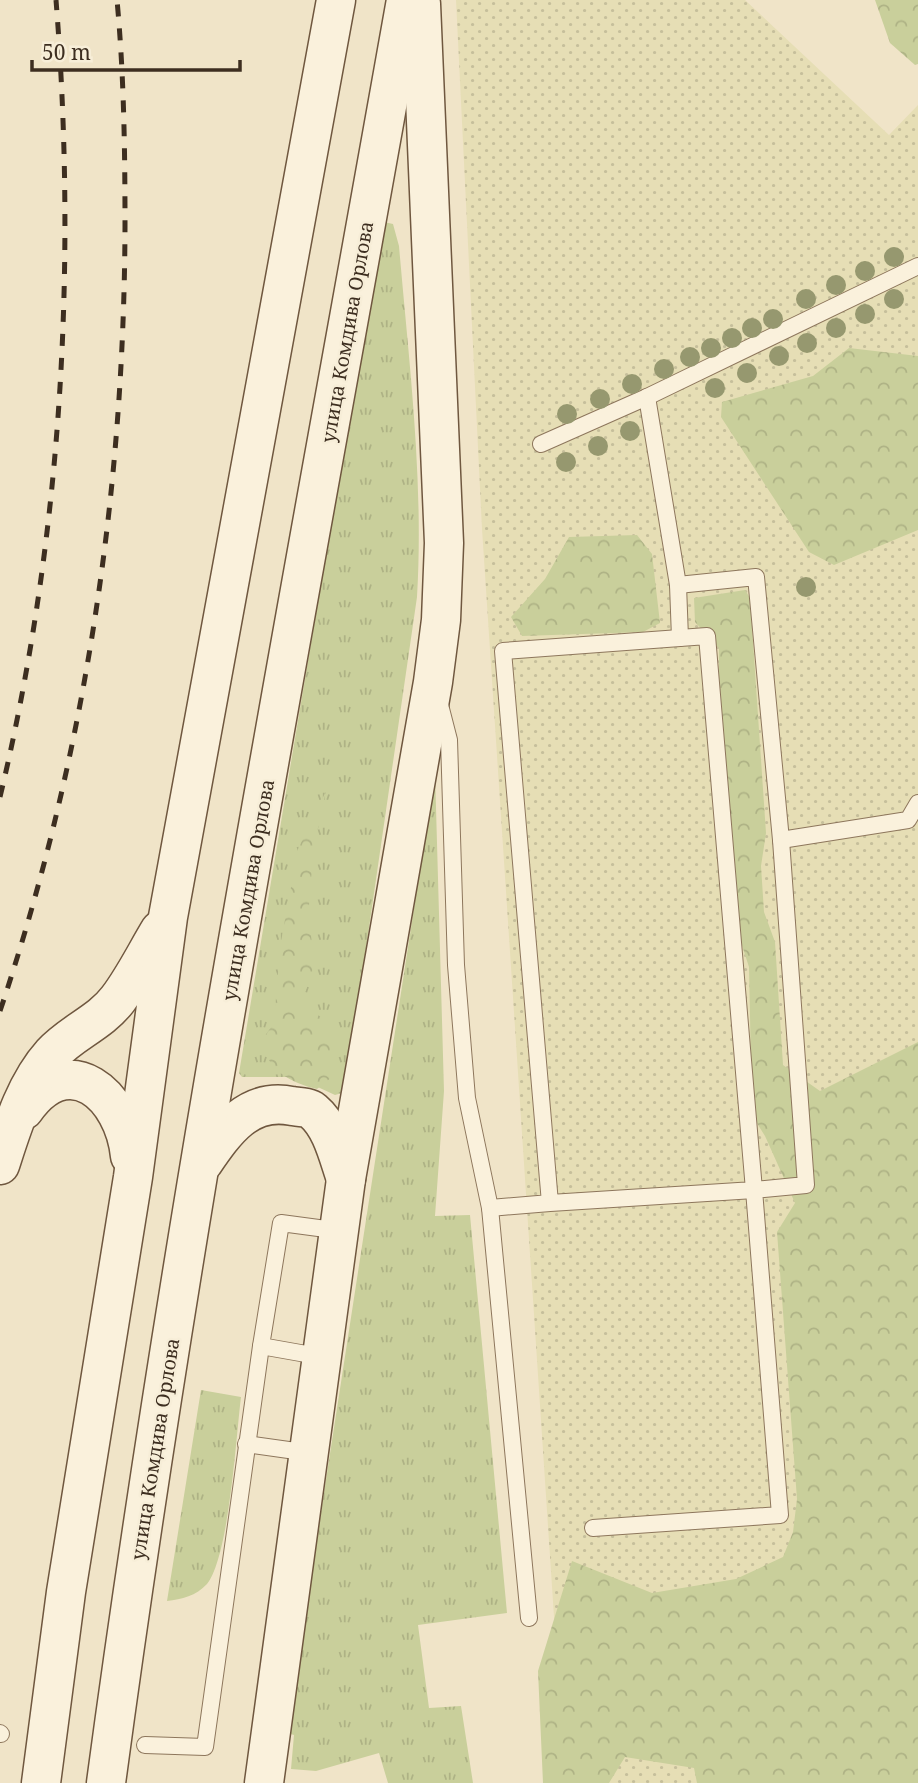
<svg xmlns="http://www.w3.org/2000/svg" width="918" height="1783" font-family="'Noto Serif',serif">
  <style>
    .farmland { fill: url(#farmland-dots) }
    .grass { fill: url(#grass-tufts) }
    .forest { fill: url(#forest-crowns) }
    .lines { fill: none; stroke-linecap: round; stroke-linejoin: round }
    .lane-casing { stroke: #8d765c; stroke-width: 18 }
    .secondary-casing { stroke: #6f573f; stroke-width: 41 }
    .lane { stroke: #faf1dc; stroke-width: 16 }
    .secondary { stroke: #faf1dc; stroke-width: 38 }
    .rail { stroke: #3d2e20; stroke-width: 5; stroke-dasharray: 12 12; stroke-linecap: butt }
    .tree { fill: #96986f }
    .labels { text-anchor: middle; stroke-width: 5; stroke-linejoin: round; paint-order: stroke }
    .street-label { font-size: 19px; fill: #3d2e20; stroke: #f7eed8 }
  </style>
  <defs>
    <pattern id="farmland-dots" width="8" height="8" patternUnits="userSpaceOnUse" patternTransform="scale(1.75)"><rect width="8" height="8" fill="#e6deb5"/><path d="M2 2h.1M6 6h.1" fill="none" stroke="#c6bf9b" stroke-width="1.8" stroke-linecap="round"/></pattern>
    <pattern id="grass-tufts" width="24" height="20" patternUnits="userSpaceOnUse" patternTransform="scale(1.75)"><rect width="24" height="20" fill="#c9cf9b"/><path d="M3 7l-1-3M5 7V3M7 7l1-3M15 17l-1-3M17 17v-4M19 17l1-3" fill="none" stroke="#aeb285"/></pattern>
    <pattern id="forest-crowns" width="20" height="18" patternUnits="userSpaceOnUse" patternTransform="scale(1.75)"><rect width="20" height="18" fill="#c9cf9b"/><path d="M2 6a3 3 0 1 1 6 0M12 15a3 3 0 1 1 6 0" fill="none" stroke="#aeb285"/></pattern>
  </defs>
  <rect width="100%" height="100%" fill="#f0e4c8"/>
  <path class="farmland" d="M456,0H745L889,135L918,105V1783H565L482,529Z"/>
  <g class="grass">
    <path d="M384,222L393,224L399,246C409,363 424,480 417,597L346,1086L342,1093L335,1095L296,1077H242L239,1073L381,225Z"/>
    <path d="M435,772L444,1091L435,1216L470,1215L507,1613L418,1625L429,1708L461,1706L473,1783H388L379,1753L316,1771L291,1769L294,1735L287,1733Z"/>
    <path d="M201,1390L241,1397C236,1437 229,1557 207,1584C196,1596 182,1599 167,1601Z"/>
  </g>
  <g class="forest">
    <path d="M875,0H918V64L915,65L890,43Z"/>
    <path d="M849,348L918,356V530L834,565L809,552L721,417L722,402L813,376Z"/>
    <path d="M637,535L652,554L660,623L643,632L522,636L511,617L545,579L569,537Z"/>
    <path d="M745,590L750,598L766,833L761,866L764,912L775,942L783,1065L820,1091L918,1042V1783H697L694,1768L625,1757L609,1783H543L538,1671L572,1561L652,1593L736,1579L783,1557L793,1532L797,1499L777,1232L795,1203L765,1136L752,1115L749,967L736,927L719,694V648L695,622L694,598Z"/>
    <path d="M326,791C317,828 311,867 309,906C308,949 326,965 296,1005L306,1007L327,1021L333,1049V1076L317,1089C291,1083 266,1070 262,1040L274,1023L280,947L298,849Z"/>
  </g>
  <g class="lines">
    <defs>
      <g id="lane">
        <path d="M647,397L678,585L680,638"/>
        <path d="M541,444L647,397L918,266"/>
        <path d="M440,705L449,740L456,965L467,1098L490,1208L529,1618"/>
        <path d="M781,840L908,820L918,803"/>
        <path d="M490,1208L550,1203L503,651L707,636L754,1190L550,1203"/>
        <path d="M323,1357L261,1346L281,1223L341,1231"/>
        <path d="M246,1444L310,1453"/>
        <path d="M593,1528L780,1515L754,1190L806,1185L781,840L756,577L678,585"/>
        <path d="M0,1733L1,1734"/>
        <path d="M145,1745L205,1747L261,1346"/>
      </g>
      <g id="secondary">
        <path d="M24,1110C69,1046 124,1095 130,1156"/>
        <path d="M203,1163C225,1131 248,1097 292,1106C299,1107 308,1107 313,1111C332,1127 338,1156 346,1179"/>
        <path d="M0,1165C12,1128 25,1084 52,1054C72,1032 100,1023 118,999C134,978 146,953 160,930"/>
        <path d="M41,1783L66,1592L133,1177L168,917L336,0"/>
        <path d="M106,1783C186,1186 301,593 406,0"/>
        <path d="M264,1783L346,1179L433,682L441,620L444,543L421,4"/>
      </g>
    </defs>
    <use href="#lane" class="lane-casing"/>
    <use href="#secondary" class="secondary-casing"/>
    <use href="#lane" class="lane"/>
    <use href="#secondary" class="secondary"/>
    <g class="rail">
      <path d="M0,797C62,538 77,265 56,0"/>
      <path d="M0,1011C85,758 124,493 125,227C125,151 124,75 117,0"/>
    </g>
  </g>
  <g class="tree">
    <circle cx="894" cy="257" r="10"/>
    <circle cx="865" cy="271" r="10"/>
    <circle cx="836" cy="285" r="10"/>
    <circle cx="806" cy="299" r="10"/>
    <circle cx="894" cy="299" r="10"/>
    <circle cx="865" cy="314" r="10"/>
    <circle cx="773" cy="319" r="10"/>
    <circle cx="752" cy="328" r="10"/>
    <circle cx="836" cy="328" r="10"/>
    <circle cx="732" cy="338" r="10"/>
    <circle cx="807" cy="343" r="10"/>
    <circle cx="711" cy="348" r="10"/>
    <circle cx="779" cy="356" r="10"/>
    <circle cx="690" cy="357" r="10"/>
    <circle cx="664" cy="369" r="10"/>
    <circle cx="747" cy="373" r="10"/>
    <circle cx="632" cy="384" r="10"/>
    <circle cx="715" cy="388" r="10"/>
    <circle cx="600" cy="399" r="10"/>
    <circle cx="567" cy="414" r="10"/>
    <circle cx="630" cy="431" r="10"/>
    <circle cx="598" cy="446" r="10"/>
    <circle cx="566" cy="462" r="10"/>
    <circle cx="806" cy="587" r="10"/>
  </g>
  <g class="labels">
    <g class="street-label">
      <text transform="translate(347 332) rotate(-80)" y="7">улица Комдива Орлова</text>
      <text transform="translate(248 890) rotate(-80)" y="7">улица Комдива Орлова</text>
      <text transform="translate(155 1449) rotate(-81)" y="7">улица Комдива Орлова</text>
    </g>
  </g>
  <path d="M32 60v10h208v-10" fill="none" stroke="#3d2e20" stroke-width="3.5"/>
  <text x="42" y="60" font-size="21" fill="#3d2e20" stroke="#f7eed8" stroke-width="5" paint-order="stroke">50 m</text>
</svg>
